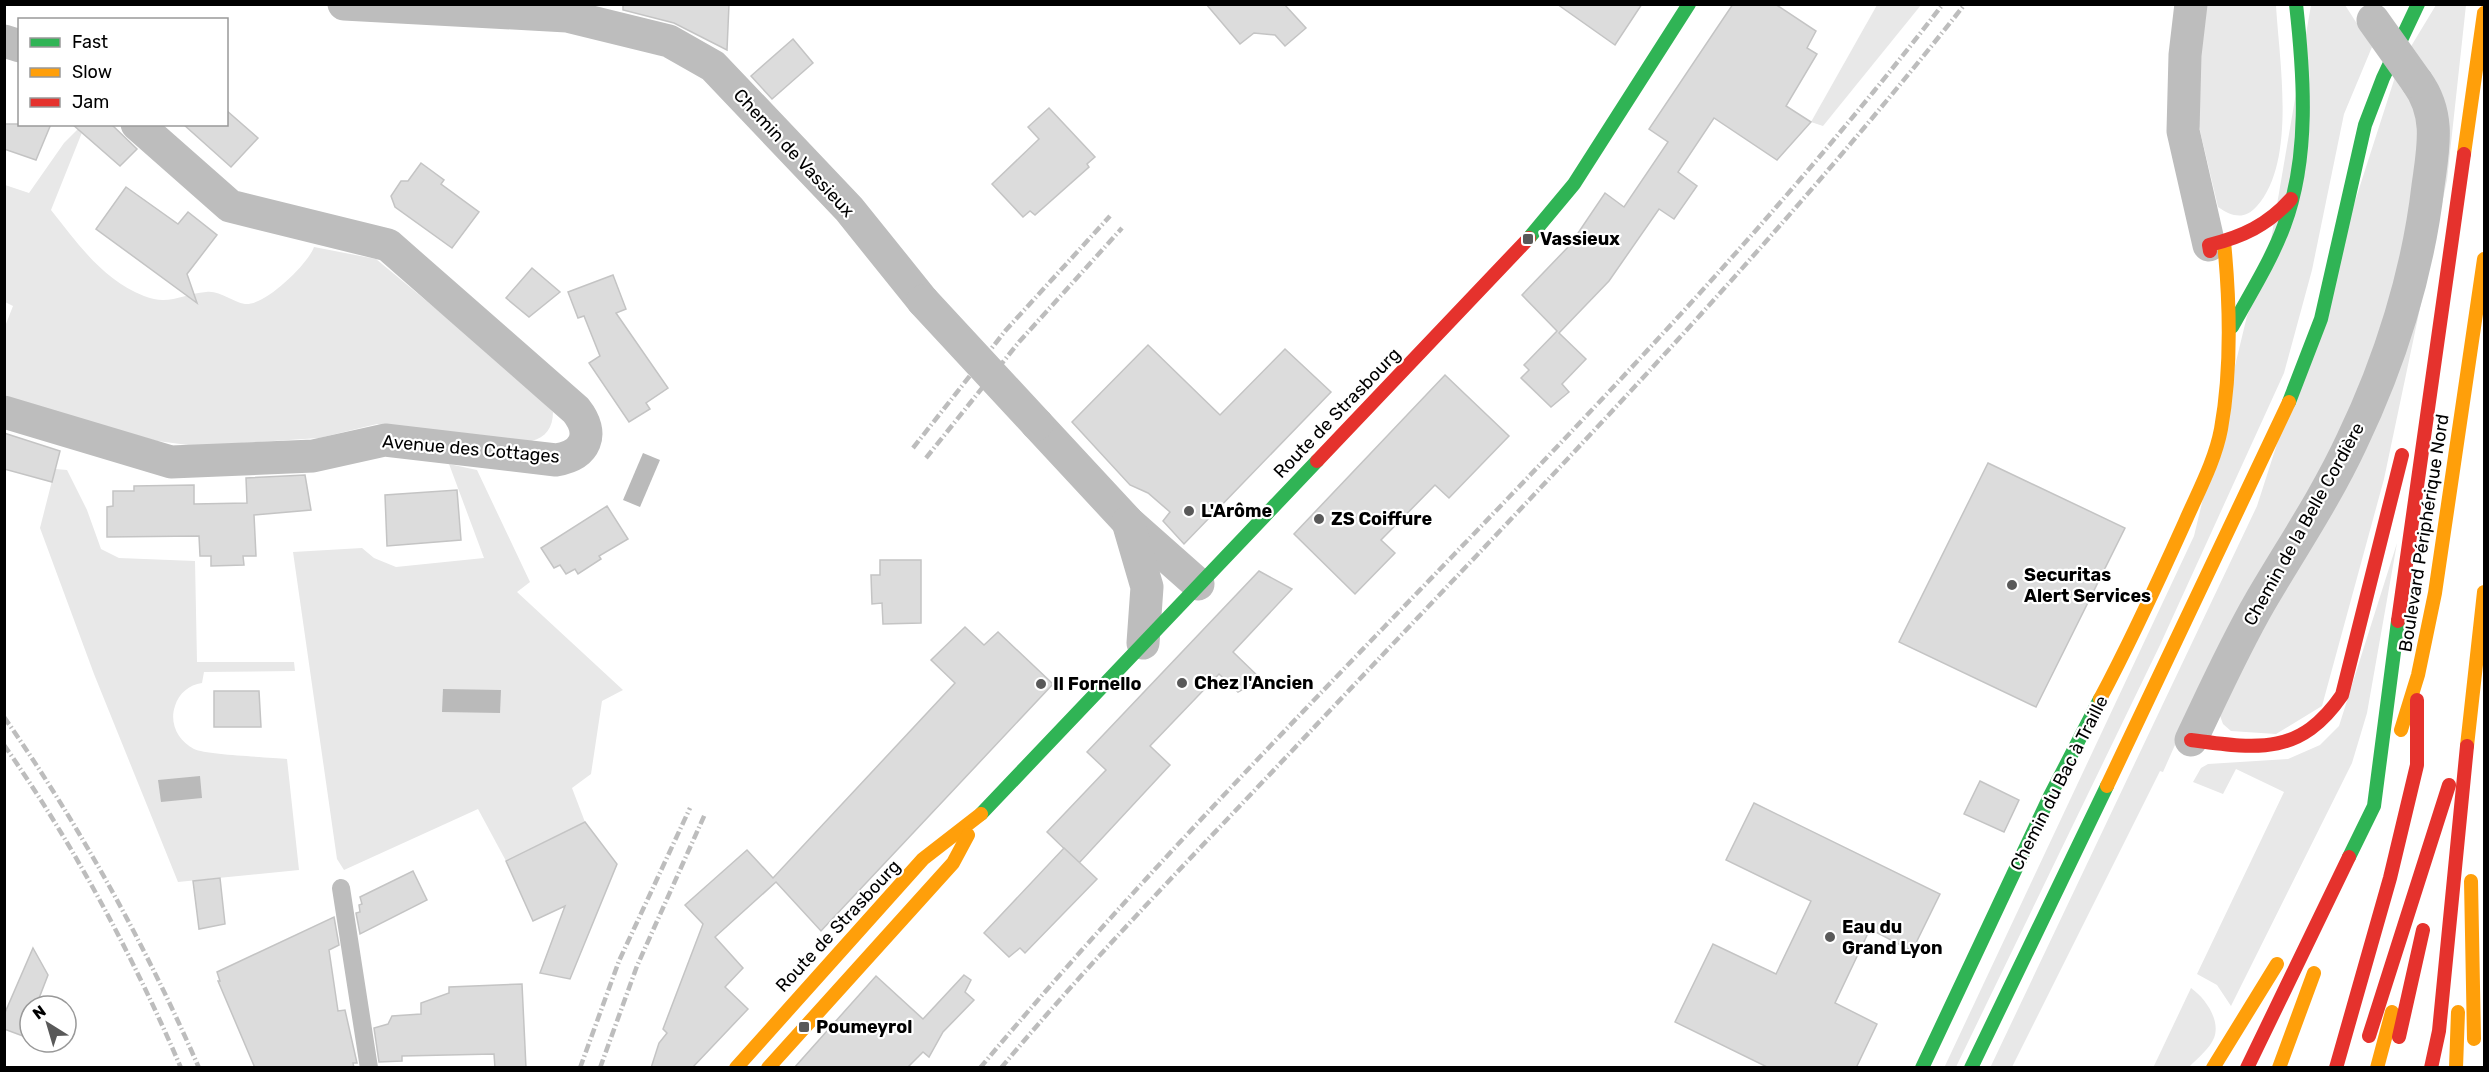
<svg xmlns="http://www.w3.org/2000/svg" width="2489" height="1072" font-family="Rubik,sans-serif">
  <style>
    .green { fill: #e8e8e8 }
    .water { fill: #bababa }
    .building { fill: #dcdcdc; stroke: #c4c4c4; stroke-width: 1.5 }
    .lines { fill: none; stroke-linecap: round; stroke-linejoin: round }
    .lane { stroke: #bdbdbd; stroke-width: 18 }
    .street { stroke: #bdbdbd; stroke-width: 33 }
    .fast { stroke: #30b455; stroke-width: 14 }
    .slow { stroke: #ff9f0a; stroke-width: 14 }
    .jam { stroke: #e5322d; stroke-width: 14 }
    .rail { stroke: #bdbdbd; stroke-width: 4.5; stroke-dasharray: 9 3 1.5 3; stroke-linecap: butt }
    .street-bridge { stroke: #bdbdbd; stroke-width: 33 }
    .poi-dot { fill: #595959; stroke: #fff; stroke-width: 2 }
    .labels { text-anchor: middle; stroke-width: 4.5; stroke-linejoin: round; paint-order: stroke }
    .street-label { font-size: 18px; fill: #000; stroke: #fff }
    .poi-label { font-size: 18px; font-weight: bold; fill: #000; stroke: #fff; text-anchor: start }
  </style>
  <rect width="100%" height="100%" fill="#fff"/>
  <g class="green">
    <path d="M1877,5H1921L1823,126L1811,122Z"/>
    <path d="M2198,5H2276C2279,60 2297,161 2257,206C2245,220 2232,217 2218,207L2193,101Z"/>
    <path d="M2311,5H2345L2372,47L2344,114L2312,270L2284,373L2160,645L1956,1067L1944,1068L2194,536L2247,316L2265,275Z"/>
    <path d="M2436,5H2466L2447,180L2384,479L2322,706L2276,734L2231,731L2223,724L2219,713L2429,234L2410,48Z"/>
    <path d="M2395,77L2414,100L2421,122L2401,268L2358,398L2333,457L2218,648L2163,772L2160,771L2012,1067L1990,1068L2257,506Z"/>
    <path d="M82,125H85L51,210C78,244 102,279 144,296C168,306 183,294 206,292C220,290 232,302 245,304C265,306 308,264 314,247L376,259L517,376L553,412C553,427 546,438 531,441L377,424L319,438L196,446L157,441L30,406L5,395L4,329L13,306L5,302V185L29,193L64,143Z"/>
    <path d="M449,464L477,470L530,582L517,592L623,690L602,701L591,774L572,788L585,822L506,861L478,809L344,870L337,859L293,552L362,548L374,558L396,567L484,558Z"/>
    <path d="M55,469L67,470L87,510L101,549L119,558L195,561L197,662H294L295,671L204,672L202,683C189,685 179,693 175,706C169,723 178,741 194,749C207,755 268,757 287,759L299,870L178,882L94,674L40,528Z"/>
    <path d="M2397,543L2367,713L2352,763L2231,1006L2217,985L2197,974L2284,792L2236,769L2223,794L2193,782L2201,768L2208,764L2288,759L2320,745L2339,726Z"/>
    <path d="M2191,988C2205,998 2221,1020 2214,1038C2210,1048 2197,1059 2189,1067L2153,1068Z"/>
  </g>
  <g class="water">
    <path d="M643,453L660,460L640,507L623,500Z"/>
    <path d="M443,689L501,690L500,713L442,712Z"/>
    <path d="M200,776L202,798L161,802L158,780Z"/>
  </g>
  <g class="building">
    <path d="M623,4H729L727,50L674,23L623,10Z"/>
    <path d="M1206,4H1284L1306,28L1285,46L1275,35L1254,33L1240,44Z"/>
    <path d="M1557,4H1642L1615,45Z"/>
    <path d="M1733,4H1775L1816,31L1807,48L1817,54L1786,106L1811,122L1777,160L1714,118L1678,172L1697,186L1674,219L1659,209L1609,281L1559,333L1586,359L1562,384L1569,392L1551,407L1521,378L1529,370L1524,365L1557,331L1522,295L1570,245L1605,193L1624,207L1668,142L1649,129Z"/>
    <path d="M793,39L813,63L772,99L751,76Z"/>
    <path d="M1049,108L1095,157L1087,164L1089,167L1035,215L1030,211L1023,217L992,184L1039,139L1028,127Z"/>
    <path d="M226,110L258,138L231,167L183,124H226Z"/>
    <path d="M4,124H51L36,160L4,149Z"/>
    <path d="M72,124H111L137,149L120,166Z"/>
    <path d="M421,163L444,180L441,184L479,212L452,248L395,207L391,196L401,181H408Z"/>
    <path d="M126,187L178,224L188,212L217,235L187,274L197,303L96,229Z"/>
    <path d="M532,268L560,292L529,317L506,298Z"/>
    <path d="M613,275L626,309L616,313L668,388L646,403L650,409L629,422L589,363L600,356L584,316L578,318L568,292Z"/>
    <path d="M1148,345L1220,415L1285,349L1331,392L1184,544L1163,521L1170,512L1148,493L1130,485L1072,422Z"/>
    <path d="M1445,375L1509,436L1449,498L1435,485L1381,540L1395,553L1355,594L1294,534Z"/>
    <path d="M4,433L60,451L52,482L4,469Z"/>
    <path d="M1988,463L2125,528L2036,707L1899,642Z"/>
    <path d="M305,475L311,510L254,515L256,556H243L244,565L211,566V556H200L199,536L107,537V507L113,506V491H134V486L194,485V504L247,503L246,478Z"/>
    <path d="M457,490L461,540L387,546L385,495Z"/>
    <path d="M607,506L628,539L599,556L601,559L578,574L575,569L566,574L560,565L554,568L541,548Z"/>
    <path d="M880,560H921V623L883,624L882,603L872,604L871,575H880Z"/>
    <path d="M1259,571L1292,589L1233,652L1261,679L1238,692L1219,674L1150,746L1170,765L1079,863L1047,832L1106,770L1087,752Z"/>
    <path d="M965,627L984,645L998,632L1053,684L821,931L776,882L715,937L743,968L725,987L748,1009L692,1068H651L659,1043L667,1033L663,1029L703,924L685,905L747,850L773,878L955,683L931,660Z"/>
    <path d="M214,691H259L261,727H214Z"/>
    <path d="M1980,781L2019,800L2004,832L1964,814Z"/>
    <path d="M1754,803L1940,894L1912,951L1870,929L1835,1003L1877,1024L1856,1068H1769L1675,1022L1713,944L1776,974L1811,901L1726,860Z"/>
    <path d="M585,822L617,864L570,979L540,973L565,906L533,921L506,861Z"/>
    <path d="M1064,848L1097,879L1025,953L1020,948L1009,957L984,933Z"/>
    <path d="M413,871L427,900L360,934L356,913L360,912L359,905L362,904L360,897Z"/>
    <path d="M220,878L225,924L199,929L193,881Z"/>
    <path d="M334,917L339,945L329,950L338,1011L345,1010L357,1063H353L354,1068H255L218,981H220L217,972Z"/>
    <path d="M33,948L48,975L36,1006H30V1020L23,1036L4,1029V1015Z"/>
    <path d="M964,975L971,980L965,992L974,1000L943,1032L929,1057L923,1052L907,1068H794L876,976L923,1019Z"/>
    <path d="M522,984L526,1068H495L494,1054L402,1056V1061L379,1062L374,1028L388,1024L392,1016L421,1014V1003L449,993V987Z"/>
  </g>
  <g class="lines">
    <path class="lane" d="M341,888L369,1068"/>
    <g class="street">
      <path d="M344,4L567,16L669,41L713,66L849,209L923,301"/>
      <path d="M2191,4L2185,55L2183,131L2209,245"/>
      <path d="M4,41L20,46"/>
      <path d="M4,412L171,462L313,456L385,440L556,460C586,455 595,434 576,410L388,245L230,206L137,124"/>
      <path d="M1037,424L1128,522L1198,584"/>
      <path d="M1128,522L1147,587L1143,643"/>
      <path d="M2191,740C2213,694 2234,647 2260,602C2291,549 2326,497 2352,441C2390,362 2418,273 2428,186C2433,149 2441,115 2417,82"/>
    </g>
    <g class="fast">
      <path d="M1529,238L1574,184L1689,4"/>
      <path d="M2232,327C2250,294 2271,261 2284,226C2310,157 2304,75 2296,4"/>
      <path d="M2289,402L2321,319L2365,125L2383,78L2418,4"/>
      <path d="M981,814L1317,461"/>
      <path d="M2349,857L2374,806L2398,621"/>
      <path d="M1922,1068L2050,796L2100,699"/>
      <path d="M1971,1068L2107,786"/>
    </g>
    <g class="slow">
      <path d="M2464,154L2484,13"/>
      <path d="M2100,699C2131,641 2158,582 2185,522C2198,492 2215,461 2221,429C2232,368 2230,303 2224,242"/>
      <path d="M2401,730L2418,675L2435,593L2484,259"/>
      <path d="M2467,746L2484,592"/>
      <path d="M2107,786L2289,402"/>
      <path d="M2471,881L2474,1039"/>
      <path d="M736,1068L923,859L981,814"/>
      <path d="M768,1068L953,863L968,835"/>
      <path d="M2213,1068L2277,964"/>
      <path d="M2279,1068L2314,973"/>
      <path d="M2377,1068L2392,1012"/>
      <path d="M2456,1068L2458,1012"/>
    </g>
    <g class="jam">
      <path d="M2210,251L2209,245C2242,237 2268,225 2291,199"/>
      <path d="M1317,461L1529,238"/>
      <path d="M2398,621L2464,154"/>
      <path d="M2191,740C2258,749 2300,756 2342,695L2402,455"/>
      <path d="M2369,1036L2449,785"/>
      <path d="M2399,1037L2423,930"/>
      <path d="M2247,1068L2349,857"/>
      <path d="M2336,1068L2390,878L2417,765V700"/>
      <path d="M2431,1068L2439,1031L2467,746"/>
    </g>
    <g class="rail">
      <path d="M913,448L1006,330L1110,216"/>
      <path d="M926,458L1019,342L1122,228"/>
      <path d="M4,717C80,826 146,946 199,1068"/>
      <path d="M4,745C73,843 134,958 181,1068"/>
      <path d="M580,1068L619,961L690,808"/>
      <path d="M600,1068L637,966L705,814"/>
      <path d="M980,1068C1286,702 1652,383 1943,4"/>
      <path d="M1001,1068C1092,959 1192,857 1289,754C1519,509 1756,269 1965,4"/>
    </g>
    <g class="street-bridge">
      <path d="M2373,20L2417,82"/>
      <path d="M923,301L1037,424"/>
    </g>
  </g>
  <g class="poi-dot">
    <rect x="1522" y="233" width="12" height="12" rx="3"/>
    <circle cx="1189" cy="511" r="6"/>
    <circle cx="1319" cy="519" r="6"/>
    <circle cx="2012" cy="585" r="6"/>
    <circle cx="1182" cy="683" r="6"/>
    <circle cx="1041" cy="684" r="6"/>
    <circle cx="1830" cy="937" r="6"/>
    <rect x="798" y="1021" width="12" height="12" rx="3"/>
  </g>
  <g class="labels">
    <g class="street-label">
      <text transform="translate(794 153) rotate(47)" y="6">Chemin de Vassieux</text>
      <text transform="translate(1337 413) rotate(-46)" y="6">Route de Strasbourg</text>
      <text transform="translate(471 449) rotate(5)" y="6">Avenue des Cottages</text>
      <text transform="translate(2304 524) rotate(-61)" y="6">Chemin de la Belle Cordière</text>
      <text transform="translate(2424 533) rotate(-81)" y="6">Boulevard Périphérique Nord</text>
      <text transform="translate(2059 783) rotate(-63)" y="6">Chemin du Bac à Traille</text>
      <text transform="translate(838 926) rotate(-47)" y="6">Route de Strasbourg</text>
    </g>
    <g class="poi-label">
      <text x="1540" y="245">Vassieux</text>
      <text x="1201" y="517">L'Arôme</text>
      <text x="1331" y="525">ZS Coiffure</text>
      <text x="2024" y="581">Securitas<tspan x="2024" dy="21">Alert Services</tspan></text>
      <text x="1194" y="689">Chez l'Ancien</text>
      <text x="1053" y="690">Il Fornello</text>
      <text x="1842" y="933">Eau du<tspan x="1842" dy="21">Grand Lyon</tspan></text>
      <text x="816" y="1033">Poumeyrol</text>
    </g>
  </g>
  <rect width="2489" height="1072" fill="none" stroke="#000000" stroke-width="12"/>
  <rect x="18" y="18" width="210" height="108" fill="#ffffff" stroke="#999999" stroke-width="1.5"/>
  <rect x="30" y="38" width="30" height="9" fill="#30b455" stroke="#999999" stroke-width="1.5"/>
  <text x="72" y="48" font-size="18" fill="#000000">Fast</text>
  <rect x="30" y="68" width="30" height="9" fill="#ff9f0a" stroke="#999999" stroke-width="1.5"/>
  <text x="72" y="78" font-size="18" fill="#000000">Slow</text>
  <rect x="30" y="98" width="30" height="9" fill="#e5322d" stroke="#999999" stroke-width="1.5"/>
  <text x="72" y="108" font-size="18" fill="#000000">Jam</text>
  <g transform="translate(48 1024) rotate(323)"><circle r="28" fill="#ffffff" stroke="#999999" stroke-width="1.5"/>
  <path d="M0-4.5L10 22L0 15L-10 22Z" fill="#595959"/>
  <text y="-9" font-size="16" font-weight="bold" text-anchor="middle" fill="#000000">N</text>
  </g>
</svg>
